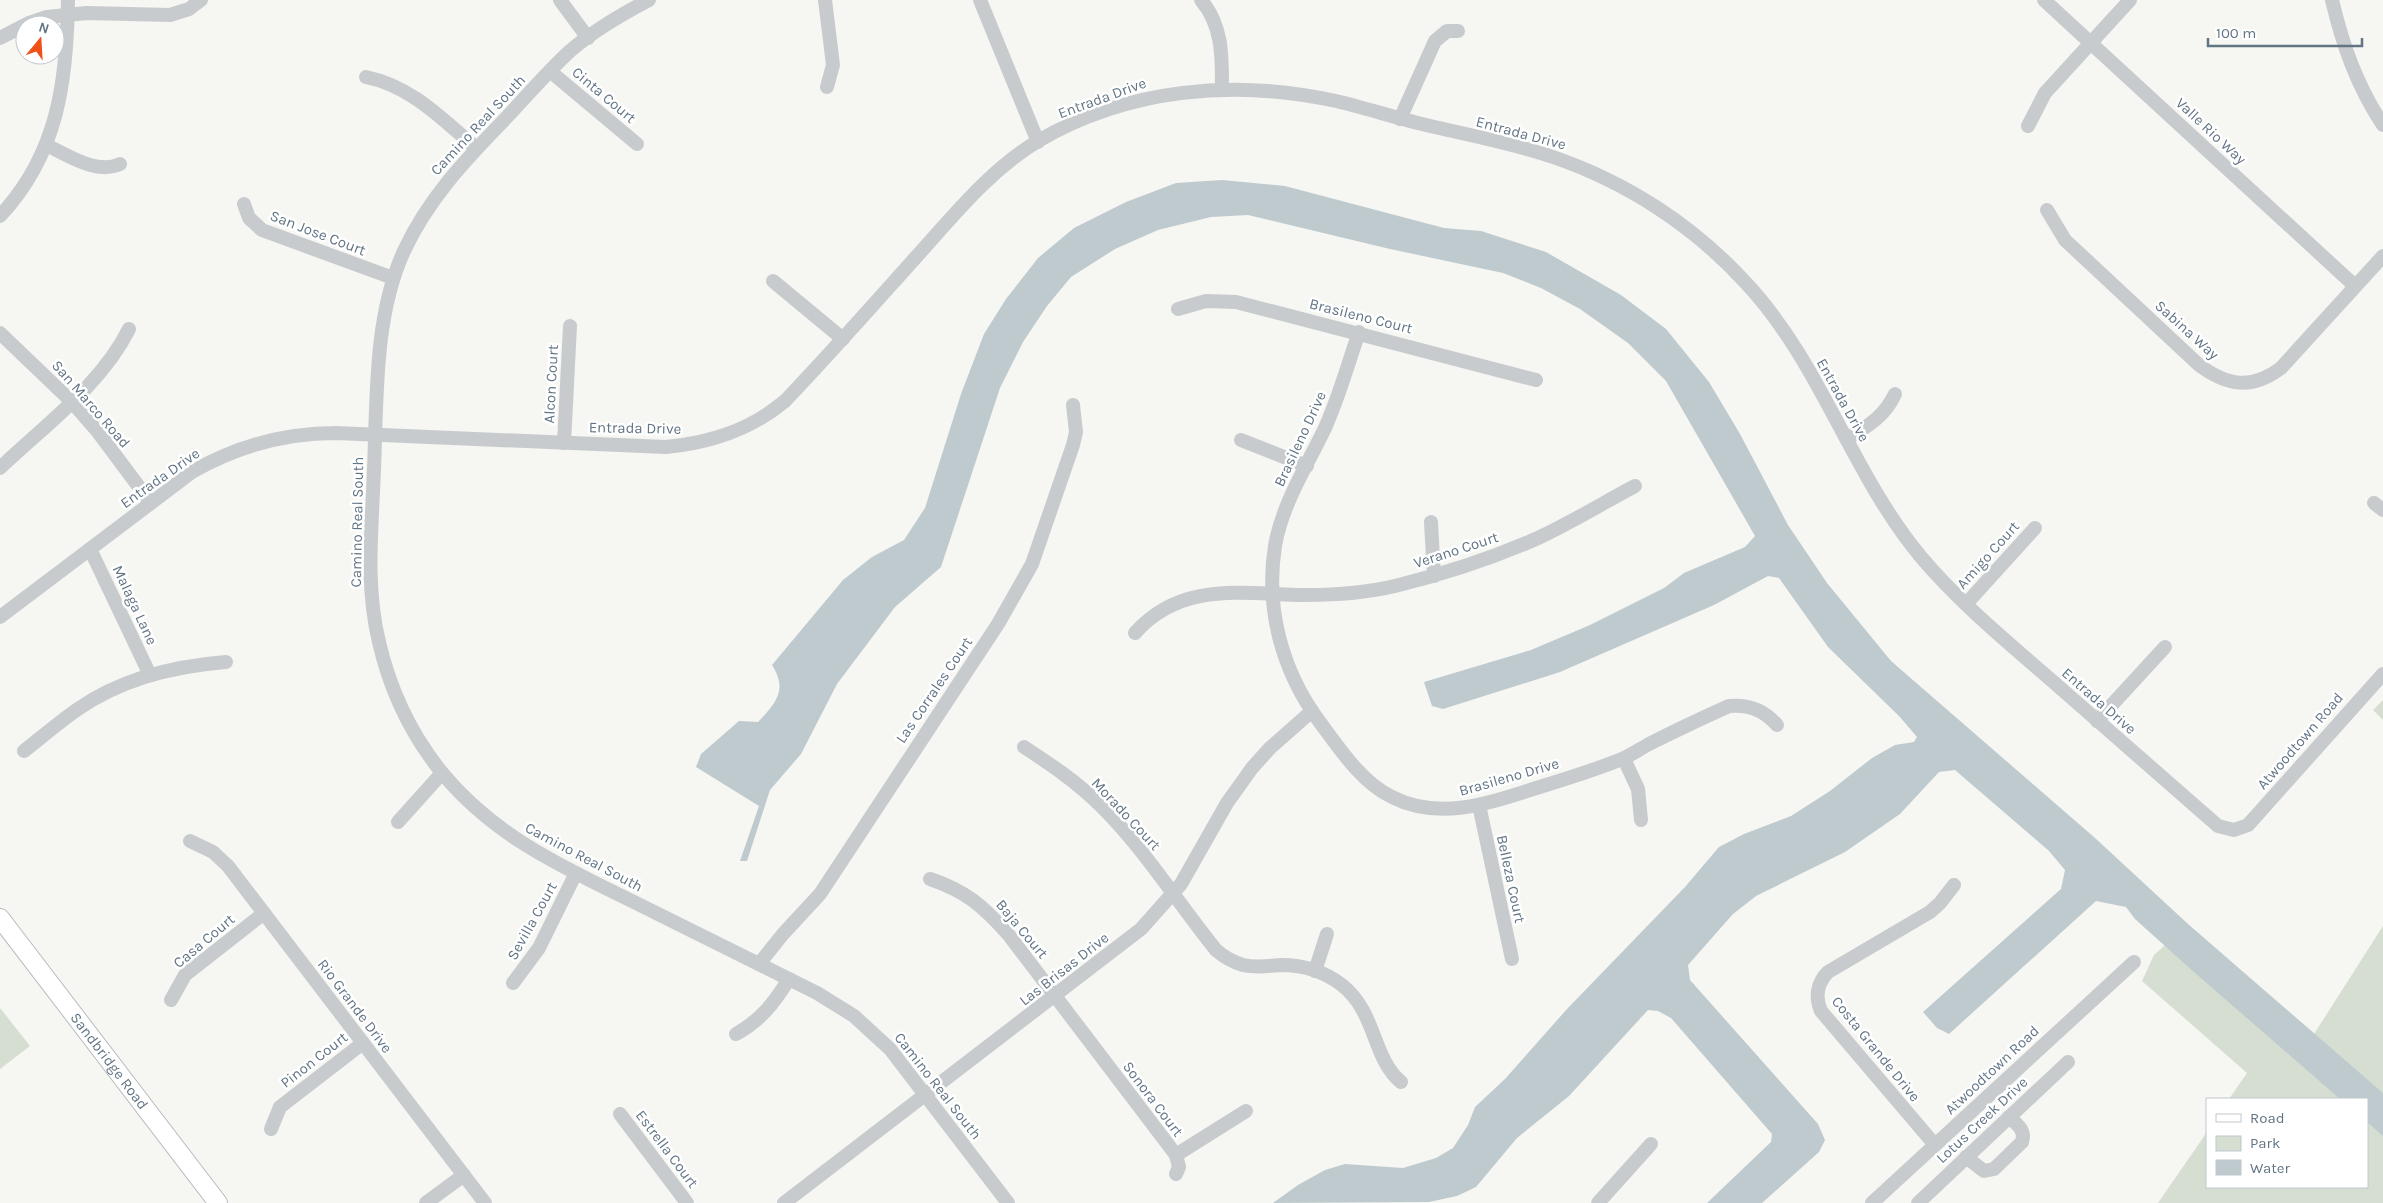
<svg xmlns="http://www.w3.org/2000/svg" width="2383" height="1203" font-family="Karla,sans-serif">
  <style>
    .green { fill: #d6ded2 }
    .water { fill: #bfcacf }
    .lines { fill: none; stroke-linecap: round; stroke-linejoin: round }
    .major-casing { stroke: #b8bcc0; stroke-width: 20 }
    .minor { stroke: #c8cbce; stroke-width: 14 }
    .major { stroke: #fff; stroke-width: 18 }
    .labels { text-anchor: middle; stroke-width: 5; stroke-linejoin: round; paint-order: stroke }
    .street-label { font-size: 15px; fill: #627585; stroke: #fff }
  </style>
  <rect width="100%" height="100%" fill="#f6f6f2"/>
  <g class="green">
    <path d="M2383,700V720L2373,710Z"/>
    <path d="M2383,926V1203H2158L2207,1132V1187H2367V1099H2229L2247,1073L2142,981L2154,955L2175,936L2320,1039L2314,1034Z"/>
    <path d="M0,1008L30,1046L0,1069Z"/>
  </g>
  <path class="water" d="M1222,180L1285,186L1444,228L1481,231L1546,252L1621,295L1666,329L1709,382L1740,434L1788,525L1827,583L1891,661L2095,838L2188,924L2383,1093V1136L2367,1122V1099H2340L2195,973L2135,919L2126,907L2096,901L1949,1034L1937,1028L1923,1012L2061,889L2065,870L2049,851L1955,770L1939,772L1900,814L1845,852L1756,896L1733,914L1688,965L1690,980L1818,1124L1825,1140L1819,1152L1762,1203H1707L1771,1142L1772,1134L1671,1018L1658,1011L1648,1010L1569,1096L1517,1138L1476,1187L1457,1196L1429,1202L1273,1203L1298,1185L1325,1170L1345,1164L1403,1168L1436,1158L1453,1148L1468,1125L1475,1107L1505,1079L1567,1009L1685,887L1719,847L1744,834L1791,816L1830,791L1872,758L1895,745L1914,742L1917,737L1900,717L1828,647L1779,578L1768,576L1714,605L1560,672L1443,709L1432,706L1424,682L1531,650L1590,625L1664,588L1684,573L1745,547L1755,536L1666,381L1628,343L1580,309L1541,288L1503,273L1390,249L1248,215L1211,217L1158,230L1115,249L1071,277L1047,306L1023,342L1000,388L941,567L895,607L837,684L801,754L770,790L747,861H740L759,806L696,767L701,754L739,721L758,722C776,703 788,690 772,665L843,580L872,557L904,540L925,508L961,394L984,334L1006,299L1038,258L1074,228L1126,202L1176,183Z"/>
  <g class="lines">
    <defs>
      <g id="major">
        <path id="s1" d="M0,918L218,1203"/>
      </g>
    </defs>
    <use href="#major" class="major-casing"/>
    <g class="minor">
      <path d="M560,0L588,38"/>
      <path d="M649,0C622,14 593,31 570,51C547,72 527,96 505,119C466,159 428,199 404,251C374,316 377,399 374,469C372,527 365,585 379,642C390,690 412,736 443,774C497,839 569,870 642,906C700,935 758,964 817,993L854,1016L890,1049L1008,1203"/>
      <path d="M825,0L833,65L827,87"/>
      <path d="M980,0L1038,142"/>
      <path d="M1201,0C1223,26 1222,57 1222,89"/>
      <path d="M2044,0L2355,286"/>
      <path d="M2332,0C2343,46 2357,86 2383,125"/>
      <path d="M0,38L29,23L47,17L87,13L170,15L189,9L201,0"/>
      <path d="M551,72L637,144"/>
      <path d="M366,77C411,86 442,119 476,148"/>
      <path d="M1400,119L1435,41L1447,31H1458"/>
      <path d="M2028,126L2045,93L2130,0"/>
      <path d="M46,145C68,155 96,175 120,164"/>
      <path d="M244,204L249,218L262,230L393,278"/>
      <path d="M2047,210L2065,240L2199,365C2227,386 2252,390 2281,368L2383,256"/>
      <path d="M0,216C58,154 67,81 68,0"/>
      <path d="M773,281L843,339"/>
      <path d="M1178,309L1206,301L1236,302L1536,380"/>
      <path d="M1359,332C1348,364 1339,397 1325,428C1307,466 1282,504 1275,546C1265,608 1282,671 1319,721C1339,748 1362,783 1392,797C1443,823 1497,800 1546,785C1572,777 1597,769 1622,759C1631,755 1640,749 1649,744C1675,731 1702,718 1729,706C1749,704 1764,710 1777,725"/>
      <path d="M0,333L71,401L98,432L151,503"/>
      <path d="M1847,439C1868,426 1885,416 1895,394"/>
      <path d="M1241,440L1307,466"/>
      <path d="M564,443L570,326"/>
      <path d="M0,468C45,425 101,385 129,329"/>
      <path d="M2374,503L2383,510"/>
      <path d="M1431,522L1434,576"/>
      <path d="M90,549L150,675"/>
      <path d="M1966,604L2035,528"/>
      <path d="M0,617L192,472C237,446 284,433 336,433L666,447C711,443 750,430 785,401C830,354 873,305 917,256C954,215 990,170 1038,141C1129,88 1234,79 1336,101C1366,108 1396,118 1426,125C1468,135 1512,143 1553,157C1626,182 1693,225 1746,283C1821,363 1851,473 1921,557C1959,602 2005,640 2050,679C2106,728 2162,777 2218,826L2234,830L2248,825L2383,674"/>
      <path d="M1135,633C1181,581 1242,594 1305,595C1335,595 1366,593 1395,586C1444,574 1493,558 1538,538C1572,522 1603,503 1635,486"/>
      <path d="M2097,721L2165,647"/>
      <path d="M1024,747C1050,764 1077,782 1100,805C1144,848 1177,902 1216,950C1224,957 1233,962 1243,965C1256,968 1268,966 1281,965C1303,965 1325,972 1342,985C1377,1013 1372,1058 1401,1082"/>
      <path d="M24,751C42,737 59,722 78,709C121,679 175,666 226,662"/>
      <path d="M1624,759L1638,789L1641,820"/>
      <path d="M1479,805L1512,959"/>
      <path d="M398,822L442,773"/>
      <path d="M190,841L213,852L228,866L485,1203"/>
      <path d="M930,879C966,891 983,906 1008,934L1176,1155L1179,1167L1176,1174"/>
      <path d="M759,964L783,934L820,894L998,624L1032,564L1073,445L1076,432L1073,405"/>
      <path d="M1315,971L1327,934"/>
      <path d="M513,983L539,948L576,873"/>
      <path d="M171,1000L185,975L264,913"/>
      <path d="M736,1034C761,1020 774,1003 789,979"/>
      <path d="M620,1114L687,1203"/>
      <path d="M271,1129L280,1107L363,1043"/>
      <path d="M1935,1145L1821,1011C1815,997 1817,983 1828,972L1930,912L1940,903L1954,885"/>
      <path d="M1176,1155L1246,1111"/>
      <path d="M1966,1157L1984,1171L1994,1169L2022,1142C2026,1131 2018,1125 2009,1117"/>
      <path d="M426,1203L464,1175"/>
      <path d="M784,1203L1141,929L1181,884L1227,803L1252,768L1270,748L1312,711"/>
      <path d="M1598,1203L1651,1144"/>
      <path d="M1872,1203L2134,962"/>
      <path d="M1918,1203L2068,1062"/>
    </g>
    <use href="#major" class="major"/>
  </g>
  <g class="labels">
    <g class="street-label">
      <text transform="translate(604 95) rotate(40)" y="5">Cinta Court</text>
      <text transform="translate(1102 98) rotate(-20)" y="5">Entrada Drive</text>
      <text transform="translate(478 125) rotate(-47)" y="5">Camino Real South</text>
      <text transform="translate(2211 131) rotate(43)" y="5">Valle Rio Way</text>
      <text transform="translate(1521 133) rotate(15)" y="5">Entrada Drive</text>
      <text transform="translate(318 233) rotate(21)" y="5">San Jose Court</text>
      <text transform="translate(1361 316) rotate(14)" y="5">Brasileno Court</text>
      <text transform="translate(2187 330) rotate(42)" y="5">Sabina Way</text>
      <text transform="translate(551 384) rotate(-87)" y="5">Alcon Court</text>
      <text transform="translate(1843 400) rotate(61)" y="5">Entrada Drive</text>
      <text transform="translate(91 404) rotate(49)" y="5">San Marco Road</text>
      <text transform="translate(635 428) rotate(1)" y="5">Entrada Drive</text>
      <text transform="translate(1300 439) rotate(-65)" y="5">Brasileno Drive</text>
      <text transform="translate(160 478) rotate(-35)" y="5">Entrada Drive</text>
      <text transform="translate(357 522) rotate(-89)" y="5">Camino Real South</text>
      <text transform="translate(1456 550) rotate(-18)" y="5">Verano Court</text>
      <text transform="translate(1988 555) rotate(-48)" y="5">Amigo Court</text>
      <text transform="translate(135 605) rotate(65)" y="5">Malaga Lane</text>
      <text transform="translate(934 690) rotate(-56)" y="5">Las Corrales Court</text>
      <text transform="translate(2099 701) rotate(41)" y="5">Entrada Drive</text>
      <text transform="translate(2300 741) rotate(-49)" y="5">Atwoodtown Road</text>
      <text transform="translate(1509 777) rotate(-16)" y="5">Brasileno Drive</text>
      <text transform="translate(1126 814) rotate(47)" y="5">Morado Court</text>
      <text transform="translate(584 857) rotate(28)" y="5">Camino Real South</text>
      <text transform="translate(1511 879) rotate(78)" y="5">Belleza Court</text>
      <text transform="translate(532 921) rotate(-61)" y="5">Sevilla Court</text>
      <text transform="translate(1022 929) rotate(50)" y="5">Baja Court</text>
      <text transform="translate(204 941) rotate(-40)" y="5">Casa Court</text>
      <text transform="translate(1064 969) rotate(-38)" y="5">Las Brisas Drive</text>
      <text transform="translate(355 1006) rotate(53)" y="5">Rio Grande Drive</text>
      <text transform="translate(1876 1049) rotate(51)" y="5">Costa Grande Drive</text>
      <text dy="5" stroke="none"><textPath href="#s1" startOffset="180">Sandbridge Road</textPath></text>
      <text transform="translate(314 1060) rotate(-38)" y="5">Pinon Court</text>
      <text transform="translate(1992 1070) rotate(-43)" y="5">Atwoodtown Road</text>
      <text transform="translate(938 1086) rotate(52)" y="5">Camino Real South</text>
      <text transform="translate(1153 1099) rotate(53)" y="5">Sonora Court</text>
      <text transform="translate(1982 1120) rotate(-43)" y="5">Lotus Creek Drive</text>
      <text transform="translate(667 1149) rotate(53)" y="5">Estrella Court</text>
    </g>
  </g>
  <rect x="2206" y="1098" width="162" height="90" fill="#ffffff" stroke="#c0c8ce"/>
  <rect x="2216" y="1114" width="25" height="8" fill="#ffffff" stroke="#c0c8ce"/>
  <text x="2250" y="1123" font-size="15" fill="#627585">Road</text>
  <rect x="2216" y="1136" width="25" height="15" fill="#d6ded2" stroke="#c0c8ce"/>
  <text x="2250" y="1148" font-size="15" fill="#627585">Park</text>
  <rect x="2216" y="1160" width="25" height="15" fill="#bfcacf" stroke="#c0c8ce"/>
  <text x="2250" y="1173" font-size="15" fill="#627585">Water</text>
  <g transform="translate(40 40) rotate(18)"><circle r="24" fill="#ffffff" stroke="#c0c8ce"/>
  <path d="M0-4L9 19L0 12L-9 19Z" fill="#f05017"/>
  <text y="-8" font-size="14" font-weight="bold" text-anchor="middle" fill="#627585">N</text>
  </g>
  <path d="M2208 38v8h154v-8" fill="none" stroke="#627585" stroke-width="2.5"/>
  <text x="2216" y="38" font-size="15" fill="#627585" stroke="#ffffff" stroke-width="4" paint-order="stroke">100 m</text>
</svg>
